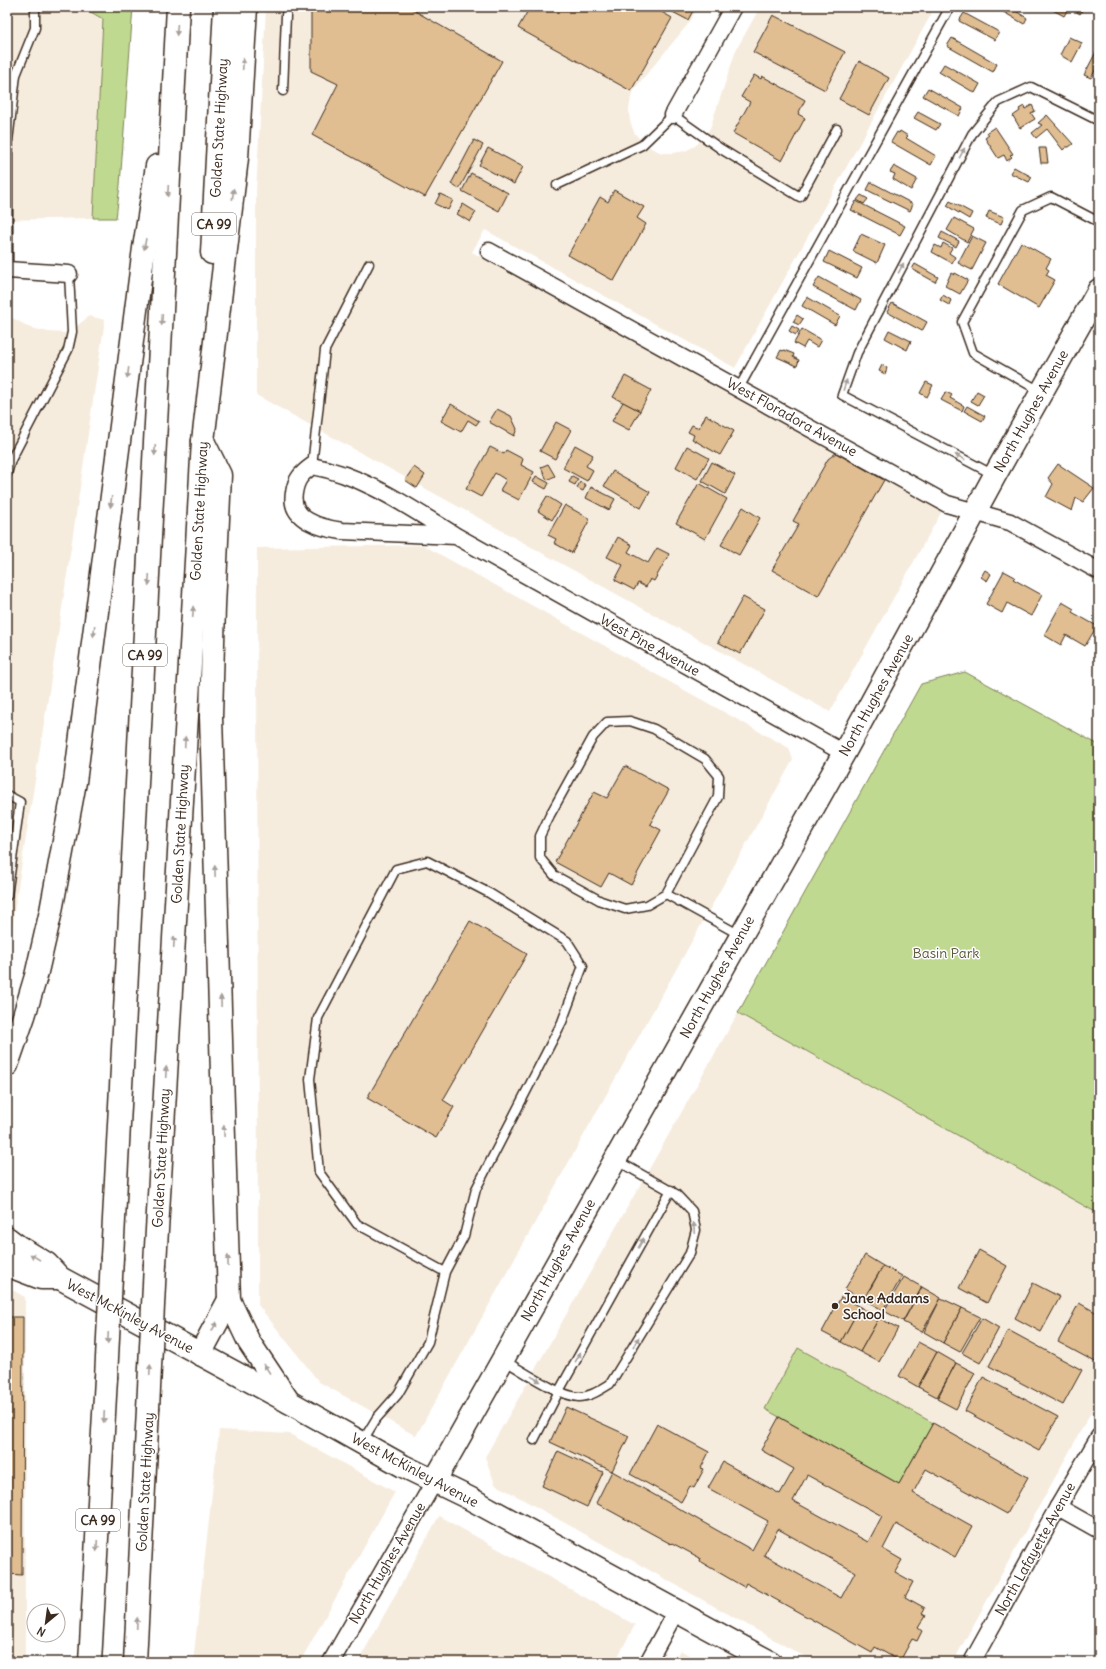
<svg xmlns="http://www.w3.org/2000/svg" width="1106" height="1669" font-family="Delius,sans-serif">
  <style>
    .built { fill: #f6ecde }
    .green { fill: #c0d990; stroke: #7e8257 }
    .building { fill: #e0be92; stroke: #3b2a1e; fill-rule: evenodd }
    .lines { fill: none; stroke-linecap: round; stroke-linejoin: round }
    .lane-casing { stroke: #3b2a1e; stroke-width: 11 }
    .street-casing { stroke: #3b2a1e; stroke-width: 19 }
    .secondary-casing { stroke: #3b2a1e; stroke-width: 25 }
    .highway-casing { stroke: #3b2a1e; stroke-width: 25 }
    .lane { stroke: #fff; stroke-width: 8 }
    .street { stroke: #fff; stroke-width: 16 }
    .secondary { stroke: #fff; stroke-width: 22 }
    .highway { stroke: #fff; stroke-width: 22 }
    .highway-bridge-casing { stroke: #3b2a1e; stroke-width: 25; stroke-linecap: butt }
    .highway-bridge { stroke: #fff; stroke-width: 22 }
    .oneway { fill: #a79f9a }
    .poi-dot { fill: #3b2a1e; stroke: #fff; stroke-width: 1.5 }
    .labels { text-anchor: middle; stroke-width: 3; stroke-linejoin: round; paint-order: stroke }
    .shield { fill: #fff; stroke: #766a62; stroke-width: 1 }
    .shield-label { font-size: 13px; font-weight: bold; fill: #3b2a1e }
    .street-label { font-size: 14px; fill: #3b2a1e; stroke: #fff }
    .park-label { font-size: 14px; fill: #5c563a; stroke: #fff }
    .poi-label { font-size: 14px; font-weight: bold; fill: #3b2a1e; stroke: #fff; text-anchor: start }
  </style>
  <rect width="100%" height="100%" fill="#fff"/>
  <filter id="ink" filterUnits="userSpaceOnUse"><feTurbulence type="fractalNoise" baseFrequency=".025" numOctaves="2"/><feDisplacementMap in="SourceGraphic" scale="8" xChannelSelector="R" yChannelSelector="G"/><feConvolveMatrix kernelMatrix="1 2 1 2 8 2 1 2 1" color-interpolation-filters="sRGB"/></filter>
  <g filter="url(#ink)">
    <g class="built">
      <path d="M7,7H82L103,19L93,218L7,220Z"/>
      <path d="M266,7H698L689,23L636,87L631,97L629,110L630,121L634,132L641,141L651,148L662,153H673L685,151L695,146L704,138L710,128L736,50L760,7H922L932,13L735,368L485,230L472,252L942,511L830,712L256,395V192Z"/>
      <path d="M7,315L31,328L49,332L64,333L77,326L89,316L105,320L58,635L7,957Z"/>
      <path d="M423,545L789,748L793,760L416,1436L319,1382L258,1305L257,548Z"/>
      <path d="M738,1013L1099,1214V1398L953,1662H814L495,1484L485,1457Z"/>
      <path d="M7,1287L25,1297V1662H7Z"/>
      <path d="M219,1430L290,1434L395,1492L300,1662H193Z"/>
      <path d="M439,1516L635,1625L615,1662H358Z"/>
      <path d="M680,1650L702,1662H673Z"/>
    </g>
    <g class="green">
      <path d="M82,7H133L120,185L116,218H93L103,19Z"/>
      <path d="M965,672L1099,745V1214L738,1013L921,684Z"/>
      <path d="M798,1348L933,1423L899,1484L765,1409Z"/>
    </g>
    <g class="building">
      <path d="M313,7H408L502,61L425,197L312,135L338,84L311,71V12Z"/>
      <path d="M530,7H653L672,18L631,91L518,28Z"/>
      <path d="M663,7H695L688,20Z"/>
      <path d="M1002,7H1009L1027,18L1024,24L1000,10Z"/>
      <path d="M1054,7H1069L1064,16L1053,10Z"/>
      <path d="M1076,7H1084L1080,14L1074,10Z"/>
      <path d="M964,13L999,32L995,40L959,21Z"/>
      <path d="M773,15L845,52L825,90L753,52Z"/>
      <path d="M1069,37L1082,43L1072,62L1060,55Z"/>
      <path d="M952,38L997,64L993,72L947,46Z"/>
      <path d="M1096,52L1099,53V63L1091,78L1084,75Z"/>
      <path d="M859,61L889,78L869,115L839,99Z"/>
      <path d="M944,64L980,84L975,93L939,72Z"/>
      <path d="M754,75L761,79L762,76L805,100L798,114L805,118L782,161L733,133L750,102L741,97Z"/>
      <path d="M928,88L963,108L959,116L923,96Z"/>
      <path d="M1032,105L1035,111L1031,113L1035,119L1020,128L1013,116L1020,111L1019,109L1024,106L1025,109Z"/>
      <path d="M918,112L940,124L936,130L914,118Z"/>
      <path d="M1047,115L1073,144L1069,147H1066L1063,150L1047,129L1036,138L1032,133L1042,125L1038,123Z"/>
      <path d="M995,127L1013,154L1010,155L1012,157L1007,161L1004,155L998,158L985,138L989,135L987,132Z"/>
      <path d="M900,131L908,136L906,138L936,156L931,165L891,142L897,132L899,133Z"/>
      <path d="M474,140L483,145L459,189L451,184Z"/>
      <path d="M488,148L523,167L514,184L479,165Z"/>
      <path d="M1039,148H1046L1048,163H1041Z"/>
      <path d="M894,166L917,179L911,190L893,179L895,174L890,172Z"/>
      <path d="M1014,167L1032,177L1029,182L1010,173Z"/>
      <path d="M471,173L508,193L499,211L462,191Z"/>
      <path d="M871,182L913,204L910,211L867,190Z"/>
      <path d="M614,190L644,207L637,218L646,224L614,281L568,255L600,197L608,202Z"/>
      <path d="M440,194L453,200L448,210L435,204Z"/>
      <path d="M861,195L868,199L864,204L857,200Z"/>
      <path d="M856,201L905,226L900,235L851,210Z"/>
      <path d="M950,201L972,213L969,219L947,206Z"/>
      <path d="M463,204L476,212L470,222L457,214Z"/>
      <path d="M989,211L1004,217L1001,224L986,218Z"/>
      <path d="M954,218L974,229L967,242L947,230Z"/>
      <path d="M942,232L959,241L956,247L939,238Z"/>
      <path d="M861,234L885,245L877,263L853,251Z"/>
      <path d="M972,236L986,243L972,270L958,263Z"/>
      <path d="M1021,242L1051,259L1046,268L1049,270L1046,275L1055,280L1039,308L998,284Z"/>
      <path d="M943,243L952,248L949,253L955,257L952,263L932,252L935,245L941,248Z"/>
      <path d="M829,251L862,268L857,278L824,262Z"/>
      <path d="M915,264L938,277L935,282L912,269Z"/>
      <path d="M951,273L954,275L955,273L968,280L960,294L945,286Z"/>
      <path d="M819,277L861,300L856,310L813,287Z"/>
      <path d="M943,295L951,300L949,305L940,300Z"/>
      <path d="M807,297L840,316L835,325L802,306Z"/>
      <path d="M892,303L927,322L922,331L887,312Z"/>
      <path d="M797,315L803,319L799,325L793,322Z"/>
      <path d="M792,326L799,330L796,335L789,331Z"/>
      <path d="M802,329L821,340L817,347L807,341L803,348L794,343Z"/>
      <path d="M889,330L911,341L907,350L885,338Z"/>
      <path d="M781,350L783,351L784,350L794,354L793,357L799,360L797,366L777,357Z"/>
      <path d="M882,365L887,368L885,374L879,371Z"/>
      <path d="M625,376L651,390L640,411L613,397Z"/>
      <path d="M926,382L933,385L927,397L920,393Z"/>
      <path d="M977,391L984,395L978,405L971,401Z"/>
      <path d="M946,392L952,395L950,398L964,406L962,411L941,400Z"/>
      <path d="M623,402L640,411L629,430L612,421Z"/>
      <path d="M451,404L479,421L476,425L468,420L461,432L441,421Z"/>
      <path d="M967,406L985,416L982,421L964,411Z"/>
      <path d="M497,409L511,416L517,429L514,436L489,422Z"/>
      <path d="M706,415L734,431L720,455L692,439L694,435L688,432L692,425L699,428Z"/>
      <path d="M556,422L571,430L555,459L540,451Z"/>
      <path d="M575,445L593,455L586,466L593,470L587,481L563,468Z"/>
      <path d="M687,446L709,458L697,479L676,467Z"/>
      <path d="M490,447L504,454L506,450L523,459L521,465L534,472L519,500L500,490L506,480L495,473L481,497L466,489Z"/>
      <path d="M836,453L884,480L818,596L772,570L799,524L793,521L828,459Z"/>
      <path d="M712,462L735,475L725,494L702,481Z"/>
      <path d="M548,464L555,476L547,480L541,467Z"/>
      <path d="M1058,464L1094,488L1083,502L1076,498L1072,511L1046,497L1053,484L1048,478Z"/>
      <path d="M414,467L425,475L417,488L405,480Z"/>
      <path d="M613,471L650,492L641,508L604,486Z"/>
      <path d="M536,476L549,483L546,489L533,482Z"/>
      <path d="M572,476L578,479L575,485L569,482Z"/>
      <path d="M580,482L586,485L583,491L577,488Z"/>
      <path d="M699,483L727,499L705,539L676,523Z"/>
      <path d="M591,487L615,499L609,510L586,498Z"/>
      <path d="M547,496L561,505L552,520L538,511Z"/>
      <path d="M565,505L590,519L572,553L554,543L556,539L548,535Z"/>
      <path d="M743,507L760,518L739,555L721,545Z"/>
      <path d="M618,537L632,545L628,552L648,563L657,548L669,554L654,581L650,579L646,587L638,583L634,590L615,580L623,565L607,557Z"/>
      <path d="M985,570L991,574L987,581L981,577Z"/>
      <path d="M1004,571L1015,577L1013,579L1042,595L1031,616L1007,603L1002,613L986,604Z"/>
      <path d="M743,597L765,609L740,654L718,642Z"/>
      <path d="M1062,602L1074,609L1072,612L1097,626L1085,646L1066,635L1061,645L1044,635Z"/>
      <path d="M625,766L669,790L650,824L661,830L631,885L609,873L601,887L555,862L594,792L607,798Z"/>
      <path d="M470,921L527,954L443,1100L454,1107L436,1138L367,1098Z"/>
      <path d="M979,1250L1007,1266L987,1303L959,1288Z"/>
      <path d="M865,1255L883,1266L863,1300L845,1289Z"/>
      <path d="M883,1266L902,1276L883,1310L864,1300Z"/>
      <path d="M904,1277L922,1287L903,1321L884,1311Z"/>
      <path d="M1033,1283L1060,1297L1041,1332L1015,1318Z"/>
      <path d="M922,1287L941,1298L922,1332L903,1322Z"/>
      <path d="M841,1297L860,1307L841,1342L822,1332Z"/>
      <path d="M941,1298L962,1308L943,1343L924,1332Z"/>
      <path d="M1079,1303L1099,1314V1364L1058,1342Z"/>
      <path d="M860,1307L879,1318L860,1352L841,1342Z"/>
      <path d="M962,1308L980,1317L960,1352L943,1343Z"/>
      <path d="M7,1317H23L22,1575L7,1574Z"/>
      <path d="M879,1318L898,1328L879,1362L860,1352Z"/>
      <path d="M982,1318L999,1328L980,1363L962,1353Z"/>
      <path d="M1008,1330L1082,1370L1063,1405L989,1366Z"/>
      <path d="M918,1342L937,1352L918,1387L899,1376Z"/>
      <path d="M937,1352L956,1363L937,1397L918,1387Z"/>
      <path d="M956,1363L975,1373L956,1409L937,1399Z"/>
      <path d="M983,1377L1058,1417L1039,1451L965,1411Z"/>
      <path d="M566,1407L629,1436L612,1471L550,1442Z"/>
      <path d="M779,1417L899,1484L933,1423L1028,1477L1007,1514L926,1469L913,1493L972,1526L955,1557L896,1524L883,1549L902,1560L895,1572L913,1582L905,1597L925,1608L922,1613L926,1615L918,1628L922,1631L917,1641L912,1639L900,1661L875,1647L872,1653L746,1583L744,1587L699,1561L700,1558L672,1543L671,1544L596,1503L612,1471L752,1550L768,1521L708,1488L723,1462L780,1494L794,1469L761,1450ZM807,1475L882,1516L868,1542L793,1501ZM778,1529L855,1572L841,1598L764,1555Z"/>
      <path d="M657,1424L709,1452L701,1468L704,1469L694,1488L690,1486L681,1502L630,1474Z"/>
      <path d="M558,1451L603,1472L587,1507L542,1486Z"/>
    </g>
    <g class="lines">
      <defs>
        <g id="lane">
          <path d="M283,91L286,15L288,7"/>
          <path d="M557,185L642,145L673,115L721,149L800,197L837,129"/>
          <path d="M8,270V141L16,75L35,28V7"/>
          <path d="M739,388L950,7"/>
          <path d="M1040,391L973,353L962,322L1023,210L1051,197L1099,222"/>
          <path d="M312,466L325,350L369,264"/>
          <path d="M7,474L11,460L68,350L72,332L69,274"/>
          <path d="M994,475L842,395L857,353L972,134L998,102L1031,87L1099,121"/>
          <path d="M7,795L20,802L7,896"/>
          <path d="M666,894L718,797L719,776L705,759L654,729L630,721L607,722L593,737L550,815L540,836V858L554,875L601,901L625,909L647,905L666,894L740,935"/>
          <path d="M503,1360C522,1370 558,1396 579,1397C590,1397 600,1390 610,1384L690,1253L696,1230L692,1211L676,1194L616,1160"/>
          <path d="M534,1440L559,1391L671,1190"/>
          <path d="M362,1442L376,1419L398,1394L428,1342L445,1272L464,1236L476,1189L562,1022L583,966L567,941L489,893L427,861L396,869L318,1018L310,1079L319,1172L357,1224L445,1272"/>
        </g>
        <g id="street">
          <path d="M673,115L733,7"/>
          <path d="M489,251L947,504L1010,522L1099,571"/>
          <path d="M7,270L69,274"/>
          <path d="M456,536L342,531C321,528 289,520 294,493C296,479 301,474 312,466C366,476 410,508 456,536L844,753"/>
          <path d="M1058,1507L1099,1530"/>
          <path d="M331,1662L434,1482"/>
          <path d="M648,1662L676,1611"/>
          <path d="M972,1662L1058,1507L1099,1437"/>
        </g>
        <g id="secondary">
          <path d="M7,1238L19,1247L47,1264L60,1278L289,1402L403,1466L469,1498L770,1662"/>
          <path d="M7,1265L41,1278H60"/>
          <path d="M434,1482L844,753L995,475L1099,290"/>
        </g>
        <g id="highway">
          <path d="M246,7L237,158L203,441L220,475L214,606L211,717L229,1300L249,1342L289,1402"/>
          <path d="M212,253L225,7"/>
          <path d="M7,1065L24,1016L36,976L51,911L75,782L144,248L157,166"/>
          <path d="M112,1257L178,7"/>
          <path d="M155,1264L203,441"/>
          <path d="M200,1354L229,1300"/>
          <path d="M90,1662L106,1378"/>
          <path d="M135,1662L148,1409"/>
        </g>
      </defs>
      <use href="#lane" class="lane-casing"/>
      <use href="#street" class="street-casing"/>
      <use href="#secondary" class="secondary-casing"/>
      <use href="#highway" class="highway-casing"/>
      <use href="#lane" class="lane"/>
      <use href="#street" class="street"/>
      <use href="#secondary" class="secondary"/>
      <use href="#highway" class="highway"/>
      <defs>
        <g id="highway-bridge">
          <path d="M106,1378L112,1257"/>
          <path d="M148,1409L155,1264"/>
        </g>
      </defs>
      <use href="#highway-bridge" class="highway-bridge-casing"/>
      <use href="#highway-bridge" class="highway-bridge"/>
    </g>
    <defs><path id="oneway-solid" d="M-6-.8H1V-3.2L6.5 0L1 3.2V.8H-6Z"/></defs>
    <g class="oneway">
      <use href="#oneway-solid" transform="translate(177 30) rotate(94)"/>
      <use href="#oneway-solid" transform="translate(243 64) rotate(-87)"/>
      <use href="#oneway-solid" transform="translate(962 153) rotate(-62)"/>
      <use href="#oneway-solid" transform="translate(168 191) rotate(93)"/>
      <use href="#oneway-solid" transform="translate(233 194) rotate(-83)"/>
      <use href="#oneway-solid" transform="translate(145 244) rotate(99)"/>
      <use href="#oneway-solid" transform="translate(901 268) rotate(-62)"/>
      <use href="#oneway-solid" transform="translate(162 320) rotate(93)"/>
      <use href="#oneway-solid" transform="translate(128 373) rotate(97)"/>
      <use href="#oneway-solid" transform="translate(845 385) rotate(-71)"/>
      <use href="#oneway-solid" transform="translate(155 450) rotate(93)"/>
      <use href="#oneway-solid" transform="translate(960 457) rotate(-152)"/>
      <use href="#oneway-solid" transform="translate(111 502) rotate(97)"/>
      <use href="#oneway-solid" transform="translate(149 580) rotate(93)"/>
      <use href="#oneway-solid" transform="translate(193 612) rotate(-87)"/>
      <use href="#oneway-solid" transform="translate(94 631) rotate(97)"/>
      <use href="#oneway-solid" transform="translate(185 742) rotate(-87)"/>
      <use href="#oneway-solid" transform="translate(215 871) rotate(-92)"/>
      <use href="#oneway-solid" transform="translate(174 942) rotate(-87)"/>
      <use href="#oneway-solid" transform="translate(221 1001) rotate(-92)"/>
      <use href="#oneway-solid" transform="translate(166 1072) rotate(-87)"/>
      <use href="#oneway-solid" transform="translate(224 1131) rotate(-91)"/>
      <use href="#oneway-solid" transform="translate(694 1228) rotate(-93)"/>
      <use href="#oneway-solid" transform="translate(641 1243) rotate(-61)"/>
      <use href="#oneway-solid" transform="translate(35 1257) rotate(-149)"/>
      <use href="#oneway-solid" transform="translate(228 1261) rotate(-91)"/>
      <use href="#oneway-solid" transform="translate(214 1327) rotate(-62)"/>
      <use href="#oneway-solid" transform="translate(108 1338) rotate(93)"/>
      <use href="#oneway-solid" transform="translate(636 1342) rotate(-59)"/>
      <use href="#oneway-solid" transform="translate(578 1357) rotate(-61)"/>
      <use href="#oneway-solid" transform="translate(267 1369) rotate(-123)"/>
      <use href="#oneway-solid" transform="translate(150 1370) rotate(-87)"/>
      <use href="#oneway-solid" transform="translate(536 1379) rotate(29)"/>
      <use href="#oneway-solid" transform="translate(104 1417) rotate(93)"/>
      <use href="#oneway-solid" transform="translate(97 1546) rotate(93)"/>
      <use href="#oneway-solid" transform="translate(137 1623) rotate(-87)"/>
    </g>
  </g>
  <circle class="poi-dot" cx="835" cy="1306" r="4"/>
  <g class="labels">
    <g class="shield">
      <rect x="192" y="213" width="44" height="22" rx="3"/>
      <rect x="123" y="644" width="44" height="22" rx="3"/>
      <rect x="76" y="1509" width="44" height="22" rx="3"/>
    </g>
    <g class="shield-label">
      <text x="214" y="229">CA 99</text>
      <text x="145" y="660">CA 99</text>
      <text x="98" y="1525">CA 99</text>
    </g>
    <g class="street-label">
      <text transform="translate(219 128) rotate(-87)" y="5">Golden State Highway</text>
      <text transform="translate(1031 411) rotate(-61)" y="5">North Hughes Avenue</text>
      <text transform="translate(792 417) rotate(29)" y="5">West Floradora Avenue</text>
      <text transform="translate(199 511) rotate(-87)" y="5">Golden State Highway</text>
      <text transform="translate(650 645) rotate(29)" y="5">West Pine Avenue</text>
      <text transform="translate(876 695) rotate(-61)" y="5">North Hughes Avenue</text>
      <text transform="translate(180 834) rotate(-87)" y="5">Golden State Highway</text>
      <text transform="translate(717 977) rotate(-61)" y="5">North Hughes Avenue</text>
      <text transform="translate(161 1158) rotate(-87)" y="5">Golden State Highway</text>
      <text transform="translate(558 1260) rotate(-61)" y="5">North Hughes Avenue</text>
      <text transform="translate(130 1316) rotate(28)" y="5">West McKinley Avenue</text>
      <text transform="translate(415 1470) rotate(28)" y="5">West McKinley Avenue</text>
      <text transform="translate(145 1482) rotate(-87)" y="5">Golden State Highway</text>
      <text transform="translate(1035 1549) rotate(-61)" y="5">North Lafayette Avenue</text>
      <text transform="translate(387 1563) rotate(-60)" y="5">North Hughes Avenue</text>
    </g>
    <g class="park-label">
      <text x="946" y="958">Basin Park</text>
    </g>
    <g class="poi-label">
      <text x="843" y="1303">Jane Addams<tspan x="843" dy="16">School</tspan></text>
    </g>
  </g>
  <rect width="1106" height="1669" fill="none" stroke="#fff" stroke-width="24"/>
  <rect x="12" y="12" width="1082" height="1645" fill="none" stroke="#3b2a1e" stroke-width="1.5" filter="url(#ink)"/>
  <g transform="translate(46 1623) rotate(209)"><circle r="19" fill="#ffffff" stroke="#b1aaa5"/>
  <path d="M0-3L7 15L0 10L-7 15Z" fill="#3b2a1e"/>
  <text y="-6" font-size="11" font-weight="bold" text-anchor="middle" fill="#3b2a1e">N</text>
  </g>
</svg>
